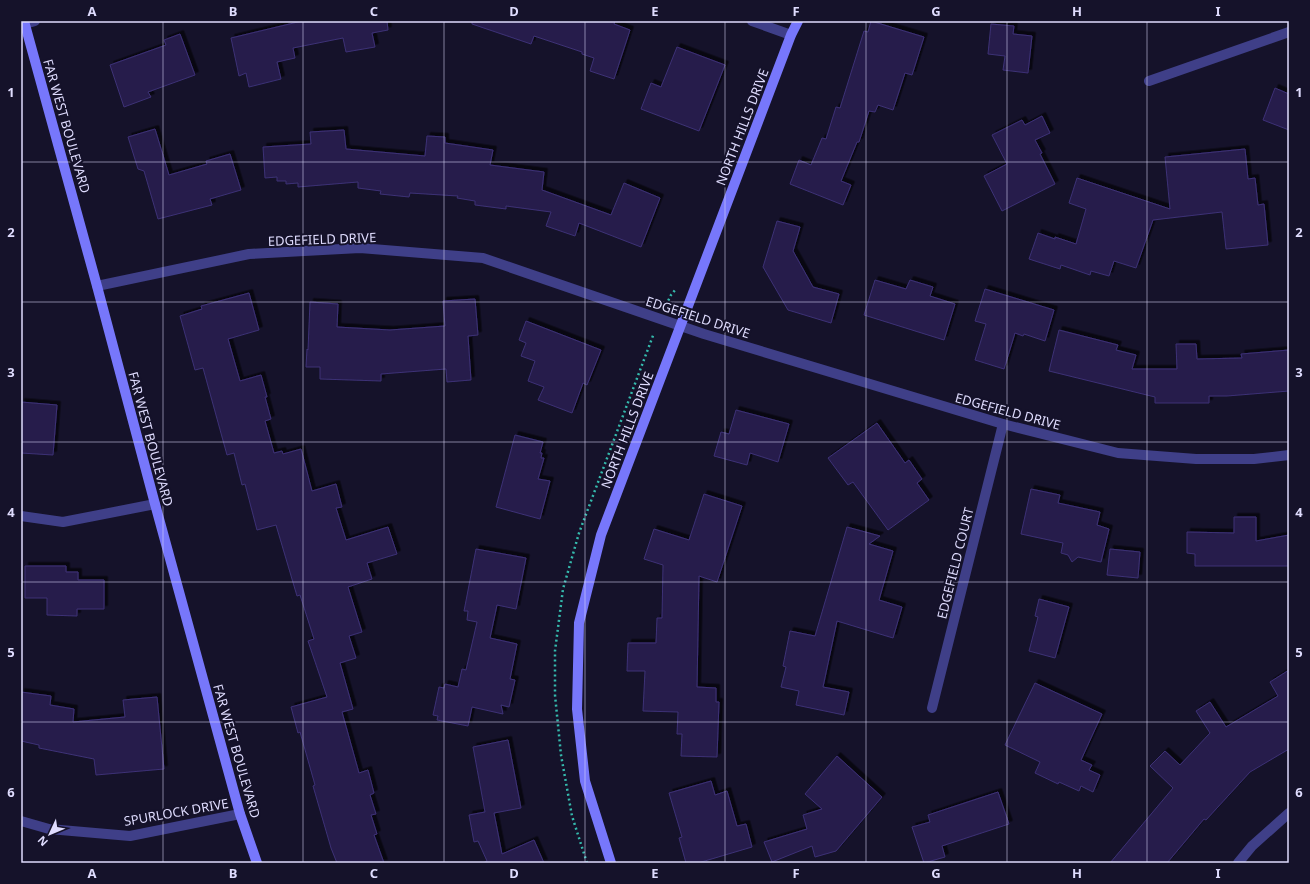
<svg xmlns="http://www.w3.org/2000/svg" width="1310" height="884" font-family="'Noto Sans',sans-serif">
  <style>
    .building { fill: #261e4b; stroke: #3d3176; filter: url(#shadow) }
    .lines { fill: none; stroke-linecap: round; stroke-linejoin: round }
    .path { stroke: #35baad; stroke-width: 2.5; stroke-dasharray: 2 3; stroke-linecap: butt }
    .street { stroke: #3f3f88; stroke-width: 10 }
    .secondary { stroke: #7777fb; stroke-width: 10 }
    .grid { fill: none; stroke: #dfdcfe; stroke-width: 1; stroke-opacity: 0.55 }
    .labels { text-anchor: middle; stroke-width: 4; stroke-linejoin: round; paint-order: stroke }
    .street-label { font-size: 13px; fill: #dfdcfe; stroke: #15122a }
    .neatline { fill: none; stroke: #dfdcfe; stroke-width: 1.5 }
    .grid-label { font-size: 13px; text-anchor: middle; font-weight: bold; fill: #dfdcfe }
  </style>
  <defs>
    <filter id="shadow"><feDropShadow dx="3.5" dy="-3.5" stdDeviation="0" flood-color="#0009"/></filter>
  </defs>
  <rect width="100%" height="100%" fill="#15122a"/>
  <g class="building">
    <path d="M302,21H387L388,30L372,33L375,47L346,52L343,38L293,48L295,58L277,62L281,79L249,87L246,73L239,76L231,38Z"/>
    <path d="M472,21H615L614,24L630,30L614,79L590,71L594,58L582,54V52L534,36L531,44L472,24Z"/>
    <path d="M871,21L924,37L912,75L905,73L893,110L878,105L875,112L869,111L859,142H857L841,181L851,185L843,205L790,184L799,160L811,165L822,138L826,139L836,107L840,108L864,31L868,32Z"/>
    <path d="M991,24L1014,26L1013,34L1032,36L1028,73L1003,70L1005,56L988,54Z"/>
    <path d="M180,34L195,75L148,92L151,97L124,107L110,65L166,45L164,40Z"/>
    <path d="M677,47L725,65L699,131L641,109L651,83L661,87Z"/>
    <path d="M1275,88L1289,94V130L1263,120Z"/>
    <path d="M1042,116L1050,133L1035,140L1042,153L1040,154L1055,184L1002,211L984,176L1007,164L992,135L1022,120L1025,125Z"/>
    <path d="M155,129L169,175L207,164L206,161L230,154L241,190L210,199L212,205L158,219L144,171L138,169L128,137Z"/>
    <path d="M344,130L346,149L425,156L427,136L445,137V143L493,150L490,165L544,172L542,190L611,215L624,183L660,198L641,247L579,223L575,236L546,226L551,212L506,206V209L475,205V201L457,198L458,196L410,193L409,197L380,194L381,191L358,188V182L298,187V183L286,184V181H277V177L265,178L263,147L311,144L310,132Z"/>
    <path d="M1245,149L1248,179L1255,178L1258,205L1264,204L1268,245L1226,249L1222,212L1153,220L1136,268L1114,261L1109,276L1091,271L1090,275L1061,265L1060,269L1029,259L1038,233L1055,239V237L1076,244L1086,209L1069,203L1077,178L1170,209L1165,157Z"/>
    <path d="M777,221L800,227L793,251L813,287L839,294L831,323L788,310L763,267Z"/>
    <path d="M875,280L906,289L910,280L933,287L930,296L955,304L944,340L864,315Z"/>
    <path d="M985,289L1054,310L1045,341L1024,334L1023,336L1015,333L1004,369L975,360L986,324L975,321Z"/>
    <path d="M249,293L259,330L228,339L240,381L261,375L267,397H265L271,419L265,421L274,453L282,451L283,454L301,449L312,491L336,484L342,507L336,508L346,540L388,527L397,554L367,563L372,579L348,587L362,632L349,636L356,658L340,663L353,709L342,712L359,773L368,770L374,793L370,795L376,814L371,815L377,834L374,835L384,863H337L331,848L313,786L315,785L300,732L298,733L291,707L327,697L308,641L314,639L300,595L297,596L276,525L257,530L245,484L242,485L234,453L227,455L203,368L195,370L180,316L202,309L201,306Z"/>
    <path d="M475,299L478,335L468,336L471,380L447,382L446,369L381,374V381L320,379V367H306L307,349L308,350L310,302L338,304L337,327L390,330L445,326L443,301Z"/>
    <path d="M526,321L601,350L587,385L583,383L572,413L538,400L544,387L528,381L535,361L521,356L526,343L519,340Z"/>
    <path d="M1059,330L1118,345L1116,350L1136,355L1132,369H1177L1176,344H1196L1197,359L1242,358L1241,354L1289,350V391L1227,396H1209V403H1155V397L1049,371Z"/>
    <path d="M21,402L57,405L53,455L21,453Z"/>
    <path d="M736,410L789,424L778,462L750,453L747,465L714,456L721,432L729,434Z"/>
    <path d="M877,423L905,463L909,460L922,479L917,483L929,500L888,530L853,482L848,485L828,458Z"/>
    <path d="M515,435L543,442L540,453H542L541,458H544L538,479L550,481L540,519L496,507Z"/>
    <path d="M1031,489L1060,495L1058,503L1100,512L1097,525L1109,529L1101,562L1078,557L1072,562L1068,555L1061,553L1063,543L1021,534Z"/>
    <path d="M704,494L742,506L717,582L699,576L697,687L716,688V702H719L717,757L681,756L682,734H677L678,712L643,711L645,671H627L628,643H656L657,618H662L663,565L644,559L654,529L689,540Z"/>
    <path d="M1234,517H1256V541L1289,535V566H1195V554L1187,553V532L1234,533Z"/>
    <path d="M847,527L880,536L869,544L893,551L879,600L902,607L893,638L837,621L823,687L849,692L844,715L796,705L799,691L781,687L786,667L783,666L790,631L815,636Z"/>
    <path d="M476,549L526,558L516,609L497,605L490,638L517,644L510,679L515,680L509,707L501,705L503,714L472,707L468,726L437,720L438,716L433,715L439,687L444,688L445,684L458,687L462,669L466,670L477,622L467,620L468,611H464Z"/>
    <path d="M1110,549L1140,552L1138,578L1107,575Z"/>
    <path d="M25,566H66V572H78V580H104V609H77V616L47,615V598H25Z"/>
    <path d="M1039,599L1069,607L1055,658L1029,651L1038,617L1035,616Z"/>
    <path d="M1289,670V749L1250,772L1206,820L1204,819L1167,863H1110L1173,788L1150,766L1165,751L1180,765L1210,733L1196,711L1210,702L1226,727L1278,696L1270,682Z"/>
    <path d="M1035,683L1102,714L1081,760L1092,765L1089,770L1100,775L1093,792L1081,786L1079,791L1059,782L1058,784L1035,773L1040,762L1005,745Z"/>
    <path d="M21,692L51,696L50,705L74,709L73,722L125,717L123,700L157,697L164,769L96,775L94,759L39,748V745L21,741Z"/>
    <path d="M508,740L521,808L494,813L502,854L534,840L544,863H483L487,861L478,841L474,842L469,815L485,812L473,747Z"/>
    <path d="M837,756L882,797L836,851L815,857L812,846L772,862L764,842L807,829L803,815L822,809L805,794Z"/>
    <path d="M711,781L715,795L727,791L737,826L746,824L752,847L698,863H686L679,838L682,837L669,793Z"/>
    <path d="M998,792L1009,824L942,846L945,857L924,863L912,827L930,822L928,815Z"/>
  </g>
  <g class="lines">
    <g class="path">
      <path d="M666,305L671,295L676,289"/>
      <path d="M587,863L572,816L561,755L555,695V651L563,589L579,533L654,333"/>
    </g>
    <g class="street">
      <path d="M752,21L791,35"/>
      <path d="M25,24L35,21"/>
      <path d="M1149,81L1289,32"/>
      <path d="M97,286L249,254L360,248L483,258L704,334L1003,424L1118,453L1196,459H1254L1289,455"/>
      <path d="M21,516L63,522L155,504"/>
      <path d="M932,708L1003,424"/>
      <path d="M21,821L49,829L130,836L240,814"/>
      <path d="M1238,863L1252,846L1289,813"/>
    </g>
    <g class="secondary">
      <path d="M24,21L97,286L155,504L240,814L257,863"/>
      <path d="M611,863L585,781L577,709L579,623L601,535L791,35L798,21"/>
    </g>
  </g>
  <path class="grid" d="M163,21V863M303,21V863M444,21V863M585,21V863M725,21V863M866,21V863M1007,21V863M1147,21V863M21,162H1289M21,302H1289M21,442H1289M21,582H1289M21,722H1289"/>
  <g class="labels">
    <g class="street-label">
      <text transform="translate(67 126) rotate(74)" y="5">FAR WEST BOULEVARD</text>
      <text transform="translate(742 127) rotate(-69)" y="5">NORTH HILLS DRIVE</text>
      <text transform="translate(322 239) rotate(-2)" y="5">EDGEFIELD DRIVE</text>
      <text transform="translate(698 317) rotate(18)" y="5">EDGEFIELD DRIVE</text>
      <text transform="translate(1008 411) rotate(15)" y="5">EDGEFIELD DRIVE</text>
      <text transform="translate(627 430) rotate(-69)" y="5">NORTH HILLS DRIVE</text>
      <text transform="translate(151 439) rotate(75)" y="5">FAR WEST BOULEVARD</text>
      <text transform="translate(955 563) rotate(-76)" y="5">EDGEFIELD COURT</text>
      <text transform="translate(237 751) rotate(74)" y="5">FAR WEST BOULEVARD</text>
      <text transform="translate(176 812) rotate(-10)" y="5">SPURLOCK DRIVE</text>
    </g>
  </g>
  <rect width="1310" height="884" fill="none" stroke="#15122a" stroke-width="44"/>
  <g transform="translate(50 834) rotate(226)" stroke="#15122a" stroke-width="3" paint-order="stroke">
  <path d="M0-3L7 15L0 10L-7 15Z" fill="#dfdcfe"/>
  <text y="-6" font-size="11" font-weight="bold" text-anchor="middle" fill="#dfdcfe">N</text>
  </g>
  <rect x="22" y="22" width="1266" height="840" class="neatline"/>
  <g class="grid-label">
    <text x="92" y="16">A</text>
    <text x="233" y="16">B</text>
    <text x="374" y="16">C</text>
    <text x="514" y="16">D</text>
    <text x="655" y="16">E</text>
    <text x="796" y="16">F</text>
    <text x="936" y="16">G</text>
    <text x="1077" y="16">H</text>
    <text x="1218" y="16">I</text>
    <text x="11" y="97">1</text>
    <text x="1299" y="97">1</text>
    <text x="11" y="237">2</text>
    <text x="1299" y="237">2</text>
    <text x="11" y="377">3</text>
    <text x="1299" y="377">3</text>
    <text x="11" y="517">4</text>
    <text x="1299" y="517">4</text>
    <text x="11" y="657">5</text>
    <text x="1299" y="657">5</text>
    <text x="11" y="797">6</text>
    <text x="1299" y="797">6</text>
    <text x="92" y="878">A</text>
    <text x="233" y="878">B</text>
    <text x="374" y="878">C</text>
    <text x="514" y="878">D</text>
    <text x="655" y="878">E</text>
    <text x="796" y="878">F</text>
    <text x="936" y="878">G</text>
    <text x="1077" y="878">H</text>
    <text x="1218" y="878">I</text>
  </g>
</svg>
